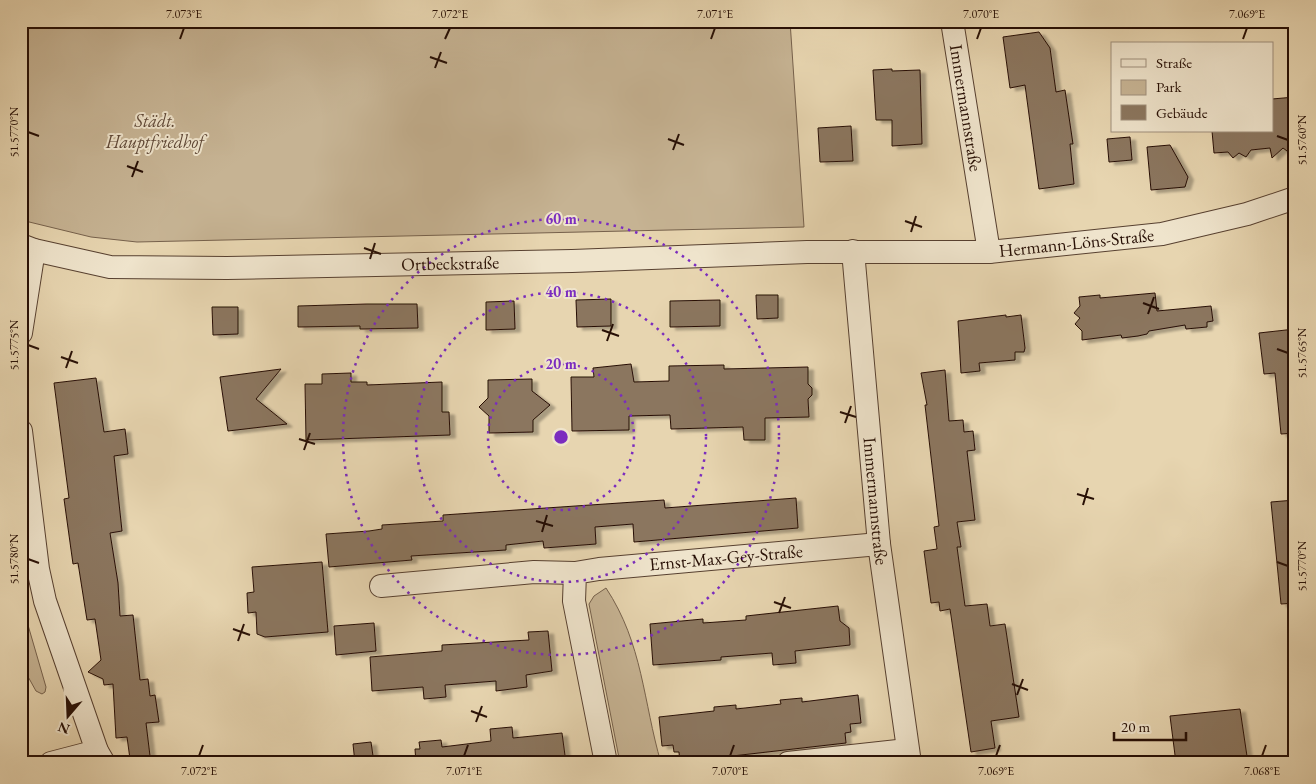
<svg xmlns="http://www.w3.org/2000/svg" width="1316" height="784" font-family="'EB Garamond',serif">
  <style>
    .green { fill: #c6b393; stroke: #76614c }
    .building { fill: #8b765e; stroke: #270f05; filter: url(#shadow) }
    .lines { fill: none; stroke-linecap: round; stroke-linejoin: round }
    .minor-casing { stroke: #574030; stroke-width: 24 }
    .minor { stroke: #efe4cc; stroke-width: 22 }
    .ticks { fill: none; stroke: #270f05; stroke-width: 2 }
    .ring { fill: none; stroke: #7b2cbf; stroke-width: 2.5; stroke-dasharray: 2.5 5 }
    .labels { text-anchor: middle; stroke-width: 4; stroke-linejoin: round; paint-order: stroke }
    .street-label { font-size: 18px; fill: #270f05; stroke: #efe4cc }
    .park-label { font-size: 18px; font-style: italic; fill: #5f4837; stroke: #efe4cc }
    .centre { fill: #7b2cbf; stroke: #efe4cc; stroke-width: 2.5 }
    .ring-label { font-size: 15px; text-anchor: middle; font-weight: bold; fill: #7b2cbf; stroke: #efe4cc; stroke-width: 4; stroke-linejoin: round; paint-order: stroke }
    .neatline { fill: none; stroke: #270f05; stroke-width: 2 }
    .ticks-label { font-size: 12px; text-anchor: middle; fill: #270f05 }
  </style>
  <defs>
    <filter id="shadow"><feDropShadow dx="5.5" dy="3" stdDeviation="1" flood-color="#0004"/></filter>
  </defs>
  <rect width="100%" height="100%" fill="#e7d5b0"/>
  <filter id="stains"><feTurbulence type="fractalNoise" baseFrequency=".004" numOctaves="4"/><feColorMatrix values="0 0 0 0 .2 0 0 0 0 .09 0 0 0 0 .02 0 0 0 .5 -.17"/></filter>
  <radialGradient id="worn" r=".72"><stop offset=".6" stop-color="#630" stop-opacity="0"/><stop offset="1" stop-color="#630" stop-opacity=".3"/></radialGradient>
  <g class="green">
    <path d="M21,21H790L804,227L137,242L91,237L21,220Z"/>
    <path d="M606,588C643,644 643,701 661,763H620L589,604L594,596Z"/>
    <path d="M21,601L46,687L45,692L42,694L36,691L21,664Z"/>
  </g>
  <g class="building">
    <path d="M1039,32L1050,48L1056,92L1065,90L1073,144H1070L1074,184L1039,189L1025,85L1010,88L1003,37Z"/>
    <path d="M892,69V71L920,70L922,144L892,146V120H876L873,70Z"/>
    <path d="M1295,97V157L1283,148L1272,158L1270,148L1251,150L1246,157L1239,153L1233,158L1228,152L1214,153L1212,131H1272V99Z"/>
    <path d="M851,126L853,161L820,162L818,128Z"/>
    <path d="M1130,137L1132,160L1109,162L1107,139Z"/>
    <path d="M1170,145L1188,177L1185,187L1151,190L1147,147Z"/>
    <path d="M1155,293L1157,311L1211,306L1213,321L1207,322V327L1186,329L1185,325L1149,331L1147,334L1138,336L1122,338L1121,335L1082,340V331L1075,324L1080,318L1074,313L1080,306L1079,297L1100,295V298Z"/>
    <path d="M756,295H778V318L757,319Z"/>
    <path d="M611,299V326L577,327L576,300Z"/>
    <path d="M720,300V326L670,327V301Z"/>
    <path d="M514,301L515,329L486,330V302Z"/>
    <path d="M367,304H417L418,328L360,329V326L298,327V306Z"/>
    <path d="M212,307H238V334L213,335Z"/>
    <path d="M1006,315V317L1021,315L1025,348L1024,352H1015V360L979,363L980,371L961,373L958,321Z"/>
    <path d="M1295,329V433L1281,434L1275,373L1264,374L1259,333Z"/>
    <path d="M631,364L634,382L669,381V366L724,365V369L808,367V384L812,388V395L808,399L809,417L765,418V440H744L743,427L671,429L670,415L629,416V430L572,431L571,377H594L593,368Z"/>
    <path d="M281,369L256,399L287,424L228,431L220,377Z"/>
    <path d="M945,370L949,421L963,420L964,432L973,431L975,450L967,451L975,520L957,522L961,547H957L965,606L987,604L990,626L1005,624L1019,717L991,721L995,748L971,752L950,609L940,611L939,602L931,603L924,551L937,549L934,527L939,526L925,405H927L921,373Z"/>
    <path d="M351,373V382H367V385L442,382V412H449L450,435L306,440L305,384H322V374Z"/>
    <path d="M96,378L104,432L125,429L128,454L114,456L122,531L110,533L118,583L120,616L133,615L140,680L148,679L150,696L155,695L159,722L146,723L150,756L130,759L127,737L116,738L113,684L104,685L103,679L88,672L101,660L95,619L87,620L78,563L73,564L64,499L69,498L54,383Z"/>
    <path d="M532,379V391L550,405L533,420V432L489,433V416L479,407L488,398V380Z"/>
    <path d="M796,498L798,528L634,542L633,524L595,527L596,544L544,548L543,541L506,545V550L411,556L412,560L329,567L326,534L369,531L382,529V525L443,521V515L664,500L665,508Z"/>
    <path d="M1295,500V603L1281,604L1271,502Z"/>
    <path d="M322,562L328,632L265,637L257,634L256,612L248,613L247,593L254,592L252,567Z"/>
    <path d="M838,606L840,621L849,628L850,645L795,651L796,663L773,665L772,653L721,657V660L653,665L650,624L703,619V623L746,620V616Z"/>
    <path d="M374,623L376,651L336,655L334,626Z"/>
    <path d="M548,631L552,671L526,675L527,687L496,691V681L445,685L446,697L424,699L423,687L372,691L370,657L442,651V645L529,640L528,632Z"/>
    <path d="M858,695L861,723L850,724L851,732L845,733L846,743L680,762L679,752H674L673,745L662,746L659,717L714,711V707L736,705V709L781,704L780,700L802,698V702Z"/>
    <path d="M1240,709L1248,763H1176L1170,716Z"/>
    <path d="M512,727L513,738L562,733L566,763H416L415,749H420L419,742L441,740L442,747L491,741L490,729Z"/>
    <path d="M371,742L374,763H355L353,744Z"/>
  </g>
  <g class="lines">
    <defs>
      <g id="minor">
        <path id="s1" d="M952,21L989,252"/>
        <path id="s2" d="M21,245L34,250L110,267L227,268L572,261L807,252H989L1162,234L1247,214L1295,198"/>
        <path id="s3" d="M853,251L879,544L910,763"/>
        <path d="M21,333L34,250"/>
        <path d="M21,431L38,569L45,601L97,751L104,763"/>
        <path d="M381,586L534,572L575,573"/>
        <path d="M51,763L97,751"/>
        <path id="s4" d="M606,763L574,601L575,573L599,569L879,544"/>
        <path d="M788,763L907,750"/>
      </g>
    </defs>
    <use href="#minor" class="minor-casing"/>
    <use href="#minor" class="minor"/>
  </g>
  <path class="ticks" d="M180,39L184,28M445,39L450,28M711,39L715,28M977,39L981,28M1243,39L1247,28M430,57L447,63M435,68L441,52M28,132L39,136M1277,136L1288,140M668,139L684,145M673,150L679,134M127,166L143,172M132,177L138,161M905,221L922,227M911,232L916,216M364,248L381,254M370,259L375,243M1143,303L1159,309M1148,314L1154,297M602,330L619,336M607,341L613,324M28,345L39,349M1277,349L1288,353M61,357L78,363M66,368L72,351M840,412L856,417M845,423L851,406M299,439L315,444M304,450L310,433M1077,494L1094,499M1083,505L1088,488M536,521L553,526M542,532L547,515M28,559L39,563M1277,562L1288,566M774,602L791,608M779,613L785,597M233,629L250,635M238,641L244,624M1012,684L1028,690M1017,695L1023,679M471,711L487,717M476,722L482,706M199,756L203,745M464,756L468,745M730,756L734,745M996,756L1000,745M1262,756L1266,745"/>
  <g class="ring">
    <circle cx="561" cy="437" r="73"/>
    <circle cx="561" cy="437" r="145"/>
    <circle cx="561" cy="437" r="218"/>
  </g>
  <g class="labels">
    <g class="street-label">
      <text dy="6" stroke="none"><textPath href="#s1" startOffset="88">Immermannstraße</textPath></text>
      <text dy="6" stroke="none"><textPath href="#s2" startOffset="1059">Hermann-Löns-Straße</textPath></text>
      <text dy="6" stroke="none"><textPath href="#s2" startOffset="432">Ortbeckstraße</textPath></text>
      <text dy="6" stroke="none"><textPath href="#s3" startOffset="251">Immermannstraße</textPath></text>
      <text dy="6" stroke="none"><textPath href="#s4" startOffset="345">Ernst-Max-Gey-Straße</textPath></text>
    </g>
    <g class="park-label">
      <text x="155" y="127">Städt.<tspan x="155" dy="21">Hauptfriedhof</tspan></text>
    </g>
  </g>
  <circle cx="561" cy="437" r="8" class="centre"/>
  <g class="ring-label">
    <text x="561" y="224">60 m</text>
    <text x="561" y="297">40 m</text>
    <text x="561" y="369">20 m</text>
  </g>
  <rect width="1316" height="784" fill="none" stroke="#e7d5b0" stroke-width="55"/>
  <rect x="1111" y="42" width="162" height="90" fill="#efe4cc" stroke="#9f8f7c"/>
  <rect x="1121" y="59" width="25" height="8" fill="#efe4cc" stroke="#9f8f7c"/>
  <text x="1156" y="68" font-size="15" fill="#270f05">Straße</text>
  <rect x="1121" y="80" width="25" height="15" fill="#c6b393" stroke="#9f8f7c"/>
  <text x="1156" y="92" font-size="15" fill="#270f05">Park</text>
  <rect x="1121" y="105" width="25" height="15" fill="#8b765e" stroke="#9f8f7c"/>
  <text x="1156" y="118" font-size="15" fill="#270f05">Gebäude</text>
  <g transform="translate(68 716) rotate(199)" stroke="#efe4cc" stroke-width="4" paint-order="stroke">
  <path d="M0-4L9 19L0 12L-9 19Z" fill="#270f05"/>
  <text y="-8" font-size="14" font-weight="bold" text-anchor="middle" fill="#270f05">N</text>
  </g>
  <path d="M1114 732v8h72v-8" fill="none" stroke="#270f05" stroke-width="2.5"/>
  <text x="1121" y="732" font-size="15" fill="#270f05" stroke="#efe4cc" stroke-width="4" paint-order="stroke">20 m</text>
  <rect x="28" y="28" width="1260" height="728" class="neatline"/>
  <g class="ticks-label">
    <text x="184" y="18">7.073°E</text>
    <text x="450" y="18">7.072°E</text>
    <text x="715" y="18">7.071°E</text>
    <text x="981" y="18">7.070°E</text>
    <text x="1247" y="18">7.069°E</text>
    <text transform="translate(14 132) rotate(-90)" y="4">51.5770°N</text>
    <text transform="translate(1302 140) rotate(-90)" y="4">51.5760°N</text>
    <text transform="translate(14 345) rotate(-90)" y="4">51.5775°N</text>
    <text transform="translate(1302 353) rotate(-90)" y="4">51.5765°N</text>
    <text transform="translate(14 559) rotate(-90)" y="4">51.5780°N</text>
    <text transform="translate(1302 566) rotate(-90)" y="4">51.5770°N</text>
    <text x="199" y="775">7.072°E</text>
    <text x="464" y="775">7.071°E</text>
    <text x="730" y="775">7.070°E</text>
    <text x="996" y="775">7.069°E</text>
    <text x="1262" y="775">7.068°E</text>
  </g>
  <rect width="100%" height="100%" filter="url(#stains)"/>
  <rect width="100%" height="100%" fill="url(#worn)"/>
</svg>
